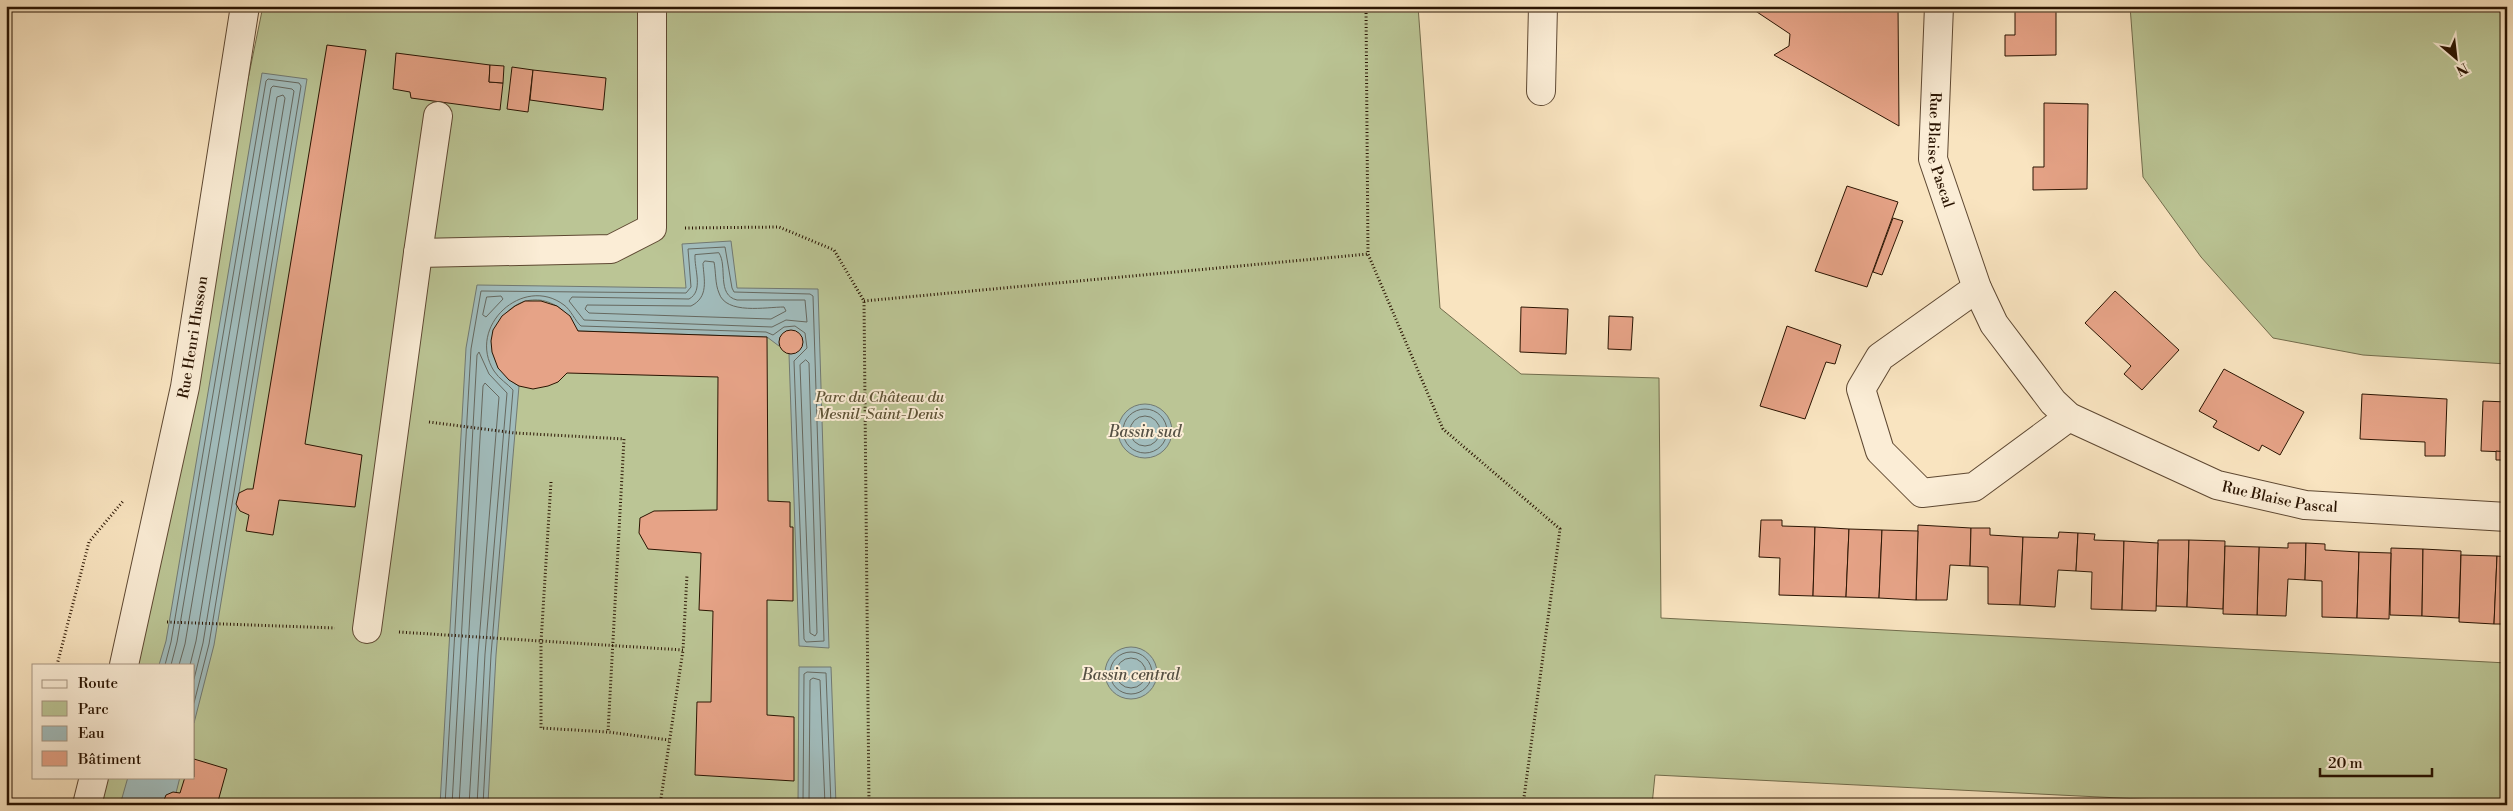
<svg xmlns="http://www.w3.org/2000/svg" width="2513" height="811" font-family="'Libre Bodoni',serif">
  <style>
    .green { fill: #bbc595; stroke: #726c4c }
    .water { fill: #a1bcbc; stroke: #717972 }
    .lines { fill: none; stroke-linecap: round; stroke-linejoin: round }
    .shore { stroke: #66685f; stroke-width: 1 }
    .building { fill: #e6a387; stroke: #2a1402 }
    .minor-casing { stroke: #5e4832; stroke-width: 30 }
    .path { stroke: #2a1402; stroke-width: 3; stroke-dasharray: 1 2.5; stroke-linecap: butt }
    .minor { stroke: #fbedd6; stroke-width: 28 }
    .labels { text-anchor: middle; stroke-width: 4; stroke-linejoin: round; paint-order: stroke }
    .street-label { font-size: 15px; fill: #2a1402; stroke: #fbedd6 }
    .park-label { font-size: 15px; font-style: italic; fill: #5d5235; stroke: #fbedd6 }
    .water-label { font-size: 16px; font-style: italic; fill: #544f43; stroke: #fbedd6 }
  </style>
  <rect width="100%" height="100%" fill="#f9e4c0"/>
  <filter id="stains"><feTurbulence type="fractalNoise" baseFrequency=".004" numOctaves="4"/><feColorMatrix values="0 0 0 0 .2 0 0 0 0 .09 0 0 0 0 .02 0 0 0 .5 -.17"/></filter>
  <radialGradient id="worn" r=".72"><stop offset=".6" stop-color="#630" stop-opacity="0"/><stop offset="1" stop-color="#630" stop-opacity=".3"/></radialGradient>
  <g class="green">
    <path d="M263,6H1418L1440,308L1521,374L1659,378L1661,618L2507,663V805H2261L1655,775L1652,805H99L105,777H194V665H128Z"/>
    <path d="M2130,6H2507V364L2363,355L2273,338L2201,257L2143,177Z"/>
  </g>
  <g class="water">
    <path d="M262,73L307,79L214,645L194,723V665H159L166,641Z"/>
    <path d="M731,241L737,288L818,289L829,648L799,646L789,354L797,352L802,346V337L795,331H786L780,337L779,346L767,337L578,331C573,325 568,314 561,309C513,273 460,352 519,386L496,655L488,803L515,805H440L466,348L477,285L686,288L682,244Z"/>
    <circle cx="1145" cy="431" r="27"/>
    <circle cx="1131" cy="673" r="26"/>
    <path d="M799,667H831L836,805H798Z"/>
    <path d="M128,777H180L173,805H120Z"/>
  </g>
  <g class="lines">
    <g class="shore">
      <path d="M719,253C728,266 716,295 737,300H805L807,322L786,320L772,327L584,320L569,301L572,297L689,299C704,291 694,269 695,255Z"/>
      <path d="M705,261L714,262C716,272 715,284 719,293C726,315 766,307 784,307L786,311L771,319L589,313L585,309L587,305L691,306C709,297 704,280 703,264Z"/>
      <path d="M487,297L501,296L503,299L486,317L483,315Z"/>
      <path d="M806,360L809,363L817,633L815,636L810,633L800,365Z"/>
      <circle cx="1145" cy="431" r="22"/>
      <circle cx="1145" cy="431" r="15"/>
      <circle cx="1131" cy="673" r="21"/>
      <circle cx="1131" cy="673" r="15"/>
      <path d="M165,665L171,642L266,81L268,79L299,83L301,86L209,644L194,703"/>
      <path d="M171,665L177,642L271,88L273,86L292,89L294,91L203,643L194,679"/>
      <path d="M179,665L185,644L277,97L283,95L285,98L196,641L190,665"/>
      <path d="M445,805L471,349L481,291L686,293L691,287L688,249L725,247L732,288L734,292L810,294L813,296L824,641L806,642L804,639L794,361L807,348L805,333L795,326L784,327L773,335L766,332L581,326C575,321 571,310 564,305C523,274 466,327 494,371C499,379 508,384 513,390L491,655L483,805"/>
      <path d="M452,805L477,355L479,352L489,374L507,393L485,654L477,805"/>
      <path d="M459,805L483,386L485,383L499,397L478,654L469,805"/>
      <path d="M803,805L804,674L807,672L826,673L831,805"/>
      <path d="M809,805L810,680L813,678L820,680L825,805"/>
    </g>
  </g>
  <g class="building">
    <path d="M1748,6H1898L1899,126L1774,55L1789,46L1790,34Z"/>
    <path d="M2015,6H2056V55L2005,56V35H2015Z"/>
    <path d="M327,45L366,50L305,444L362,455L355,507L279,500L273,535L246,531L249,515L240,511L236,504L239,493L247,489H253Z"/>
    <path d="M396,53L490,65L489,82L503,83L500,110L411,98L410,92L393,89Z"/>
    <path d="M490,65L504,66L503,83L489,82Z"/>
    <path d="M512,67L533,70L528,112L507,109Z"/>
    <path d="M533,70L606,78L603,110L530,100Z"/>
    <path d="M2044,103L2088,104L2087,189L2033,190V167H2044Z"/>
    <path d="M1847,186L1898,202L1867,287L1815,271Z"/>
    <path d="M1893,218L1903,221L1882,275L1873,272Z"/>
    <path d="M2115,291L2179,350L2142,390L2124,374L2131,366L2085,323Z"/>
    <path d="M525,301H541L557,306L570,316L578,331L767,337L768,501L790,502V527H793V601L767,600V715L794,717V781L695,775L697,702H711L713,611L699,610L701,553L648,549L639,533L640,518L654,511L717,510L718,377L567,373L558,382L548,386L533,389L519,386L509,380L498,368L492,352L491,341L493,330L502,316L515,306Z"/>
    <path d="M1521,307L1568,309L1566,354L1520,352Z"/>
    <path d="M1609,316L1633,317L1631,350L1608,349Z"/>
    <path d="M1787,326L1841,345L1835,364L1826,362L1805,419L1760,406Z"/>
    <circle cx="791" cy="342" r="12"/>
    <path d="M2224,369L2304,412L2280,455L2262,445L2259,451L2213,427L2217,421L2199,411Z"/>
    <path d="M2362,394L2447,399L2445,456H2425V442L2360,439Z"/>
    <path d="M2483,401L2507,402V452L2481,451Z"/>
    <path d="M2496,451L2507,452V460H2496Z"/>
    <path d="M1761,520H1782V526L1815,527L1813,596L1779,595L1780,558L1759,557Z"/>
    <path d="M1918,525L1971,528L1970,566L1950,565L1947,600H1916Z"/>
    <path d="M1815,527L1849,529L1846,597L1813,596Z"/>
    <path d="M1971,528H1990V535L2023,537L2020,605L1988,604V567L1970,566Z"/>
    <path d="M1849,529L1882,530L1879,598L1846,597Z"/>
    <path d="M1882,530L1918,531L1916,600L1879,598Z"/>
    <path d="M2059,532L2078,533L2076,571L2058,570L2055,607L2020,605L2023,537L2058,538Z"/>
    <path d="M2078,533L2095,534L2094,540L2124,541L2122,610L2091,609L2092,572L2076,571Z"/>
    <path d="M2158,540H2189L2187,607L2156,606Z"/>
    <path d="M2189,540L2225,541L2223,609L2187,607Z"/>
    <path d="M2124,541L2158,543L2156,611L2122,610Z"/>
    <path d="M2288,543H2306L2305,580L2288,579L2286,616L2257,615L2259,547L2288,548Z"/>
    <path d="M2306,543L2325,544V550L2359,552L2357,618L2322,617V581L2305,580Z"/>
    <path d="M2225,546L2259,547L2257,615L2223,614Z"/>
    <path d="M2391,548L2423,549L2422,616L2390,615Z"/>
    <path d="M2423,549L2461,551L2459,618L2422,616Z"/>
    <path d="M2359,552L2391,553L2389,619L2357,618Z"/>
    <path d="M2461,555L2497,556L2494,624L2459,622Z"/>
    <path d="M2497,556L2507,557V624H2494Z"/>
    <path d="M194,759L227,769L217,805H162L166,795L173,792L180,793L185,777H194Z"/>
  </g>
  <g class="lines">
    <defs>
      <g id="minor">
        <path id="s1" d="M1939,6L1933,159L1977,288L1994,324L2053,402L2069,417L2217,485L2305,505L2507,517"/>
        <path d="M1541,91L1543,6"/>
        <path d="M418,253L438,116"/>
        <path d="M1977,288L1880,357L1861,389L1880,451L1922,493L1974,487L2069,417"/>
        <path d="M367,629L418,253L611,249L652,228V6"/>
        <path id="s2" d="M124,665L185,387L245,6"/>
        <path d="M87,805L94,777"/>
      </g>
    </defs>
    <use href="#minor" class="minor-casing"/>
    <g class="path">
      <path d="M1366,6L1368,254L1443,429L1560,529L1523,805"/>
      <path d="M685,228L779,227L834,250L864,301L869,805"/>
      <path d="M864,301L1368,254"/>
      <path d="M429,422L515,433L624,439L608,732"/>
      <path d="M551,482L541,642V728L608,732L669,740"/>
      <path d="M167,622L335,628"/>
      <path d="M399,632L683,650L687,575"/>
      <path d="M57,665L89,542L124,500"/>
      <path d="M660,805L683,650"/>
    </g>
    <use href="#minor" class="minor"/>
  </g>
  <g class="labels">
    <g class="street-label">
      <text dy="5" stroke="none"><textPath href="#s1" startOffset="145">Rue Blaise Pascal</textPath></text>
      <text dy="5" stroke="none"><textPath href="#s2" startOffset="335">Rue Henri Husson</textPath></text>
      <text dy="5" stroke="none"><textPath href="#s1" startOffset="676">Rue Blaise Pascal</textPath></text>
    </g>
    <g class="park-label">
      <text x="880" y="402">Parc du Château du<tspan x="880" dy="17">Mesnil-Saint-Denis</tspan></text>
    </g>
    <g class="water-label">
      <text x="1145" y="437">Bassin sud</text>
      <text x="1131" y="680">Bassin central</text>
    </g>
  </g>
  <rect width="2513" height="811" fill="none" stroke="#f9e4c0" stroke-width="25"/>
  <rect x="8" y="8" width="2498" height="796" fill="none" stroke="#2a1402" stroke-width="2.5"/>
  <rect x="12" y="12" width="2488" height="786" fill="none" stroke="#2a1402"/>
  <rect x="32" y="664" width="162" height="115" fill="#fbedd6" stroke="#a79681"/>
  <rect x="42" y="680" width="25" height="8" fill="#fbedd6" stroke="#a79681"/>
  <text x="78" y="688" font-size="15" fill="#2a1402">Route</text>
  <rect x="42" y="701" width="25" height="15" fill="#bbc595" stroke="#a79681"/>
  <text x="78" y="714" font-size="15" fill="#2a1402">Parc</text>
  <rect x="42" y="726" width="25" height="15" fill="#a1bcbc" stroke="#a79681"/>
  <text x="78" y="738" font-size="15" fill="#2a1402">Eau</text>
  <rect x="42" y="751" width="25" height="15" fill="#e6a387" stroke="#a79681"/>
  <text x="78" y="764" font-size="15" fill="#2a1402">Bâtiment</text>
  <g transform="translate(2456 58) rotate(152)" stroke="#fbedd6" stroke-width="4" paint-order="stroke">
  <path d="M0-4L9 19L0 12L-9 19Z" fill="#2a1402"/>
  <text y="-8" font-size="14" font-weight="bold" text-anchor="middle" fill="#2a1402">N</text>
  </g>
  <path d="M2320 768v8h112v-8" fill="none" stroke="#2a1402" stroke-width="2.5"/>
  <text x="2328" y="768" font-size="15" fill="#2a1402" stroke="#fbedd6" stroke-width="4" paint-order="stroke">20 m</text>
  <rect width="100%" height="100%" filter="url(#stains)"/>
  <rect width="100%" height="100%" fill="url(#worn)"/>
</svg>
